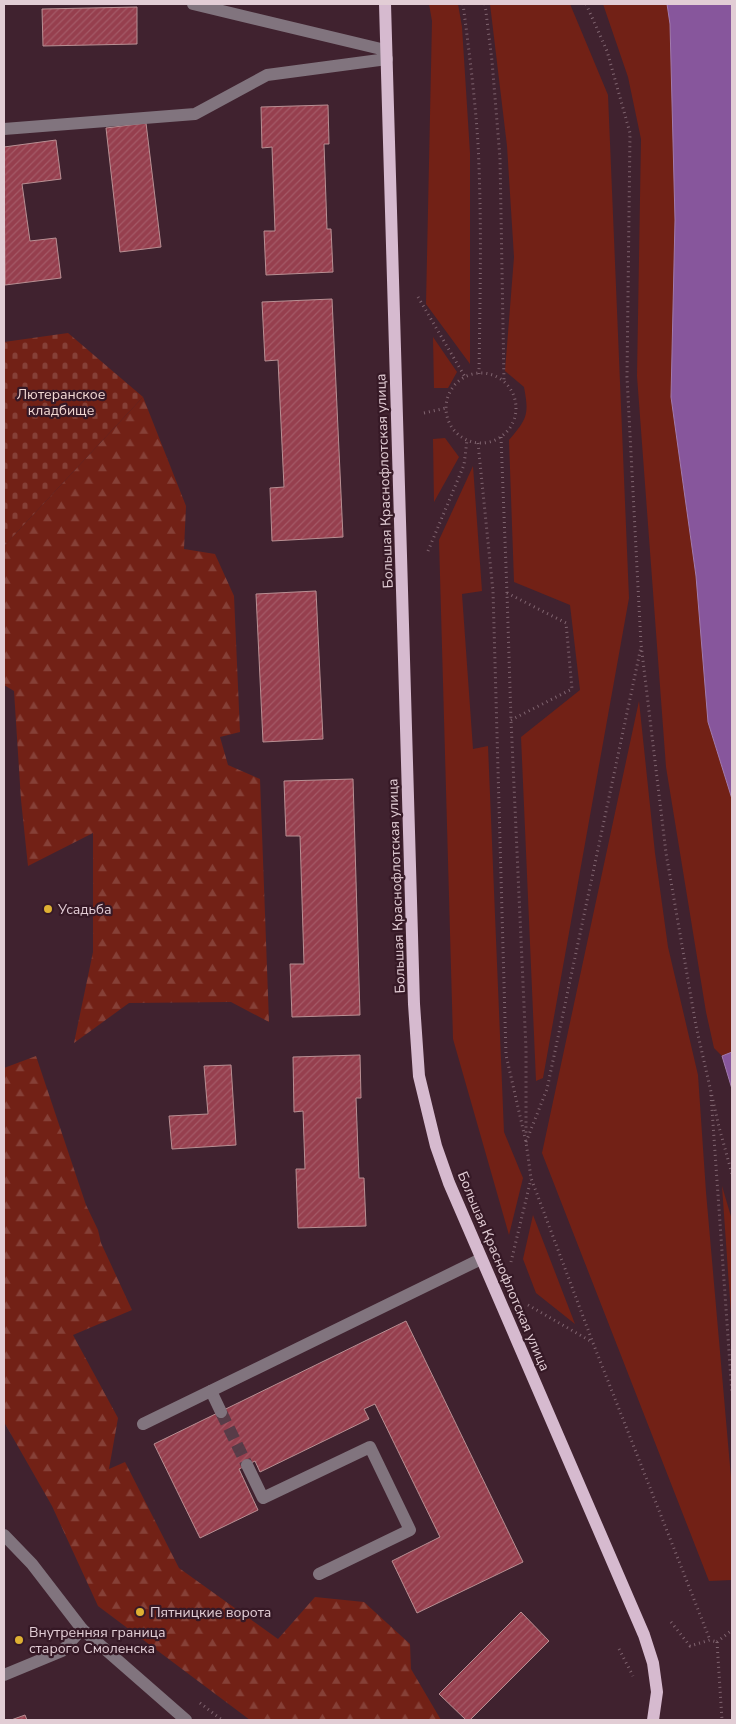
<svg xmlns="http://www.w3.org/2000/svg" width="736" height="1724" font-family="'Nunito Sans',sans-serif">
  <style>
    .green { fill: #722116 }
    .forest { fill: url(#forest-firs) }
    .cemetery { fill: url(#cemetery-stones) }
    .water { fill: #87569c; stroke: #a27aad }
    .building { fill: url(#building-hatch); stroke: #b88f93 }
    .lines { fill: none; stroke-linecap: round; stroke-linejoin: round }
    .minor-tunnel { stroke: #583c48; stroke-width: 12; stroke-dasharray: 12 6; stroke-linecap: butt }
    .path { stroke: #806570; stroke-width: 3; stroke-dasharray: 1 4; stroke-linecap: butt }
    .minor { stroke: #81747e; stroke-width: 12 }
    .major { stroke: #d6bacf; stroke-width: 12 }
    .poi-dot { fill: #deb133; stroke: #361926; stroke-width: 2 }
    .labels { text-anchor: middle; stroke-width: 4.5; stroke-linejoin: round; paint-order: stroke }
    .park-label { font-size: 14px; fill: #f2d8d3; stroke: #361926 }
    .street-label { font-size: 14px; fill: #e2cdd5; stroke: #361926 }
    .poi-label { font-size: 14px; fill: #e2cdd5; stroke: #361926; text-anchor: start }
  </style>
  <defs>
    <pattern id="forest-firs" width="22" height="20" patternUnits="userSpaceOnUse" patternTransform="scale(1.25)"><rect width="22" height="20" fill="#722116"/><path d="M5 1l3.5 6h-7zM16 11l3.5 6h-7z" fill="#864037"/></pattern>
    <pattern id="cemetery-stones" width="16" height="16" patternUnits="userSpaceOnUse" patternTransform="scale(1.25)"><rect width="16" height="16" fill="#722116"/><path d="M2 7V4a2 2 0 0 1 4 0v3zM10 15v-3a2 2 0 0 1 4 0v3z" fill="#864037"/></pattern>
    <pattern id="building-hatch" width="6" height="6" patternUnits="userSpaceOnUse" patternTransform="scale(1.25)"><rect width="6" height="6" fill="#963f4e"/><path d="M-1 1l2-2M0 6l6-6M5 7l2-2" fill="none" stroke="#a45a67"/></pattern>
  </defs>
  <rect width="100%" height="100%" fill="#40222f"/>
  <g class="green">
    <path d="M429,4H458L462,27L470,153V364L426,304L432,21Z"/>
    <path d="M490,4H570L608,95L629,598L543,1078L536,1081L521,737L580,690L570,605L514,582L509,440C528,418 529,414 524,387L505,371L514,257L507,146Z"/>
    <path d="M603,4H667L670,24L675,220L671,397L696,576L708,722L732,799V1052L722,1056L714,1048L706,1012L666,767L637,376L641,139L628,77Z"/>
    <path d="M433,337L457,372L448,388H434Z"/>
    <path d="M445,438L459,457L434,502L433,439Z"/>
    <path d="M473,466L482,591L462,594L473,749L488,746L504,1132L523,1178L509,1235L453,1039L439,540Z"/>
    <path d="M639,701L655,853L668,947L698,1075L706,1192L732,1489V1580L709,1581L542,1153Z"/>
    <path d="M722,1186L732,1220V1328Z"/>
    <path d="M533,1215L575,1324L536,1293L523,1259Z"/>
  </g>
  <g class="forest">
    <path d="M143,397L186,506L184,549L215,554L234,596L240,732L220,737L228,765L260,779L269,1022L231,1002L129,1003L74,1043L93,952V833L28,866L21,800L14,691L4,685V546Z"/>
    <path d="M36,1056L86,1205L98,1230L101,1243L132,1310L73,1335L118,1418L109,1469L125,1462L179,1568L278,1639L315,1597L364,1602L410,1644L411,1669L441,1720H250L98,1606L52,1506L4,1422V1068Z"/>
  </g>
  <path class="cemetery" d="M68,333L143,397L4,546V342Z"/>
  <g class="water">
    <path d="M667,4H732V799L708,722L696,576L671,397L675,220L670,24Z"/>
    <path d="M732,1052V1089L722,1056Z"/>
  </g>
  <g class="building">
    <path d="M137,7V44L43,46L42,9Z"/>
    <path d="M328,105L329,144H324L327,229H331L333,272L266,275L264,231H275L272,147L262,148L261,107Z"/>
    <path d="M146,123L161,247L120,252L106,128Z"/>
    <path d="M56,140L61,179L22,184L30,241L56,238L61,278L5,285L4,147Z"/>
    <path d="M332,299L343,537L272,541L270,488L284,487L278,360L265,361L262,302Z"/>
    <path d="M316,591L323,739L263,742L256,594Z"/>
    <path d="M353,779L360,1015L292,1017L290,964H304L300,836H286L284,781Z"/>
    <path d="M360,1055L361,1098H356L359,1178H364L366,1226L298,1228L296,1169H305L303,1111L294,1112L293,1057Z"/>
    <path d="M231,1065L236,1145L172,1149L169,1116L208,1114L204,1066Z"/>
    <path d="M406,1321L523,1562L417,1613L392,1561L440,1537L375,1404L364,1409L369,1419L260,1472L255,1461L239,1469L258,1510L200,1538L154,1444Z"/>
    <path d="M521,1612L549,1641L470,1720H466L439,1694Z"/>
    <path d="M25,1715L27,1720H11Z"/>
  </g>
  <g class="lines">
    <path class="minor-tunnel" d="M221,1412L247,1465"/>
    <g class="path">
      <path d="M463,4C469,50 475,97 478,144C482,221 480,297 479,374"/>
      <path d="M485,4L492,61L500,158L504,382"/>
      <path d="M586,4L607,51L630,133L627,377L641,644L666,853L696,1026L719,1127L732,1174"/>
      <path d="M418,297L465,377"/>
      <circle cx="481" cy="408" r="35"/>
      <path d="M424,413L446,408"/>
      <path d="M501,437L507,593L511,720L526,1049V1134"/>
      <path d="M478,443L493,591L506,1055L526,1142L531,1178L593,1343L710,1640"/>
      <path d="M428,551L464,465L467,440"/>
      <path d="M507,593L566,623L572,689L511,720"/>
      <path d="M711,1095L732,1394"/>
      <path d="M526,1142L547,1089L641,647"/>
      <path d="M511,1262L531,1179"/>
      <path d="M528,1305L592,1342"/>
      <path d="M671,1622L690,1646L710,1640L717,1642"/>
      <path d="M717,1642L722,1720"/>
      <path d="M717,1642L732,1630"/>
      <path d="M619,1649L633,1676"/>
      <path d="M200,1703L222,1720"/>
    </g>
    <g class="minor">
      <path d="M4,129L195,114L267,75L387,59L381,49L193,4"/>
      <path d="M211,1391L221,1412"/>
      <path d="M143,1424L481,1259"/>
      <path d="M247,1465L263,1498L370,1447L410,1530L319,1574"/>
      <path d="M4,1535L32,1564L82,1629L186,1720"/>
      <path d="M4,1675L62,1651L82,1629"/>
    </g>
    <path class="major" d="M385,4L414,1004L419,1076L436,1146L449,1183L644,1635L653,1663L657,1692L653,1720"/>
  </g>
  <g class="poi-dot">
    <circle cx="48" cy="909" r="5"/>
    <circle cx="140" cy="1612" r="5"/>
    <circle cx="19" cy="1640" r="5"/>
  </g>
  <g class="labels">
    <g class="park-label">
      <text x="61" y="399">Лютеранское<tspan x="61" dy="16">кладбище</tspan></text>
    </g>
    <g class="street-label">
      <text transform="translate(384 481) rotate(-92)" y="5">Большая Краснофлотская улица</text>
      <text transform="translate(396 886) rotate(-92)" y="5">Большая Краснофлотская улица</text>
      <text transform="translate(504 1271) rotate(67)" y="5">Большая Краснофлотская улица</text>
    </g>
    <g class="poi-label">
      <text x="58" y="914">Усадьба</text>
      <text x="150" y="1617">Пятницкие ворота</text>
      <text x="29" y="1637">Внутренняя граница<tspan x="29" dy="16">старого Смоленска</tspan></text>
    </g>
  </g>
  <rect width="736" height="1724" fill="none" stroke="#e2cdd5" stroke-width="10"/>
</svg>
